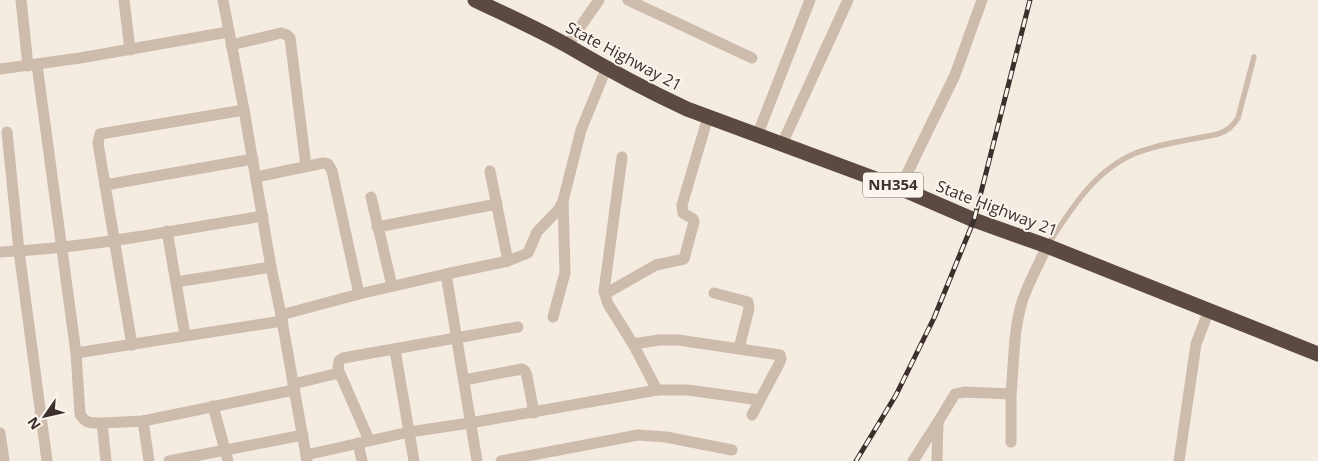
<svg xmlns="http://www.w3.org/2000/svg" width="1318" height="461" font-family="'Open Sans',sans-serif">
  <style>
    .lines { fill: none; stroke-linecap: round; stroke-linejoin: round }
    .lane { stroke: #cdbbac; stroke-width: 5.5 }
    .street { stroke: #cdbbac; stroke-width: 11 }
    .highway { stroke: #5c4a42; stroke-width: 15 }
    .rail-casing { stroke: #3b302b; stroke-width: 5 }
    .rail { stroke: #fbf5ee; stroke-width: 3; stroke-dasharray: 9; stroke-linecap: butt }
    .labels { text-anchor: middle; stroke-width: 4; stroke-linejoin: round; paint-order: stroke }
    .shield { fill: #fbf5ee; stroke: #756b66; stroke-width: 1 }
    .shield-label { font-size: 15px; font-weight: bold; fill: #3b302b }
    .street-label { font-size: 16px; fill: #3b302b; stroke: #fbf5ee }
  </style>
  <rect width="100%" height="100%" fill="#f4ebe1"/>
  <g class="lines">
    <path class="lane" d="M1047,246C1070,211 1094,170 1136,153C1161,143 1191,140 1218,134C1227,131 1232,127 1238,118L1254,57"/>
    <g class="street">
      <path d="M21,0L28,66"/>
      <path d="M124,0L130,50"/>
      <path d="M223,0L244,110L271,267L281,315L307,461"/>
      <path d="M628,0L752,58"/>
      <path d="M231,45L281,33L287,35L290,38L306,166"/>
      <path d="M567,46L599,0"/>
      <path d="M37,65L76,353L80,414C85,424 92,423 102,423L106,461"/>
      <path d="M0,69L80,58L228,32"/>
      <path d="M7,132L19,251L47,461"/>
      <path d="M757,136L810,0"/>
      <path d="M782,144L848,0"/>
      <path d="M622,157L604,291L608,304L633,344L657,390"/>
      <path d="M490,171L508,261"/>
      <path d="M256,177L323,163L328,164L332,171L359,294L281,315"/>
      <path d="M105,185L253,159"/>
      <path d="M900,188L955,75L982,0"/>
      <path d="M371,197L392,286"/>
      <path d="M377,227L497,204"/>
      <path d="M167,231L185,335"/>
      <path d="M0,252C89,248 176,230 263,216"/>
      <path d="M446,274L508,261L528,253L537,232L559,209L563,201L581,130L606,69"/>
      <path d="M176,282L271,267"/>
      <path d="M714,293L748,302L749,309L739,348"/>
      <path d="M359,294L446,274L477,461"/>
      <path d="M605,294L656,265L684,259L694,222L693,219L683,213L682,205L708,117"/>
      <path d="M553,317L565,273L563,201"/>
      <path d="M633,344L659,340H678L780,355L781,359L779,364L752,415"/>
      <path d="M132,345L105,185L98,143L100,134L244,110"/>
      <path d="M395,350L414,461"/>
      <path d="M76,353L282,321"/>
      <path d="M464,380L522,369L525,371L527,376L534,413"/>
      <path d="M293,384L339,373"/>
      <path d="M213,406L228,461"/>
      <path d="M143,421L149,461"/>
      <path d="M102,423L143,421L294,390"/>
      <path d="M0,433L4,461"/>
      <path d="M369,440L338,369L339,361L343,358L518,327"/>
      <path d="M1011,442V394"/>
      <path d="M358,443L362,461"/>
      <path d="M306,455L409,432L470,423L657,390H688L760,400"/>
      <path d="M169,461L303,435"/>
      <path d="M501,461L638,435L666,437L732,450"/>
      <path d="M913,461L938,422"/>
      <path d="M937,461L938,422L955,394L964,392L1011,394C1014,364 1013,331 1022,302C1028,283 1039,264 1047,246"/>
      <path d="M1179,461L1196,344L1209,310"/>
    </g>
    <path class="highway" d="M475,0C506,15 538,29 568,46C607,69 646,90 687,109L900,188L974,220L1047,246L1318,354"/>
    <defs>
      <path id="rail" d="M856,461L896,395L934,318L974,220L1030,0"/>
    </defs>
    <use href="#rail" class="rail-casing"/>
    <use href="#rail" class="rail"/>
  </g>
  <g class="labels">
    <rect class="shield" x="863" y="172.5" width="60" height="25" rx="4"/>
    <g class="shield-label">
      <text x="893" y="190">NH354</text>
    </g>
    <g class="street-label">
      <text transform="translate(624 56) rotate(28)" y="6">State Highway 21</text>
      <text transform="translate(997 208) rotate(21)" y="6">State Highway 21</text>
    </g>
  </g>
  <g transform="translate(45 416) rotate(236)" stroke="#fbf5ee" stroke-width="4" paint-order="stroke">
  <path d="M0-4L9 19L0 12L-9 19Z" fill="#3b302b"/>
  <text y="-8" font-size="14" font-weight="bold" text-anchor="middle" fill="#3b302b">N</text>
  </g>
</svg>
